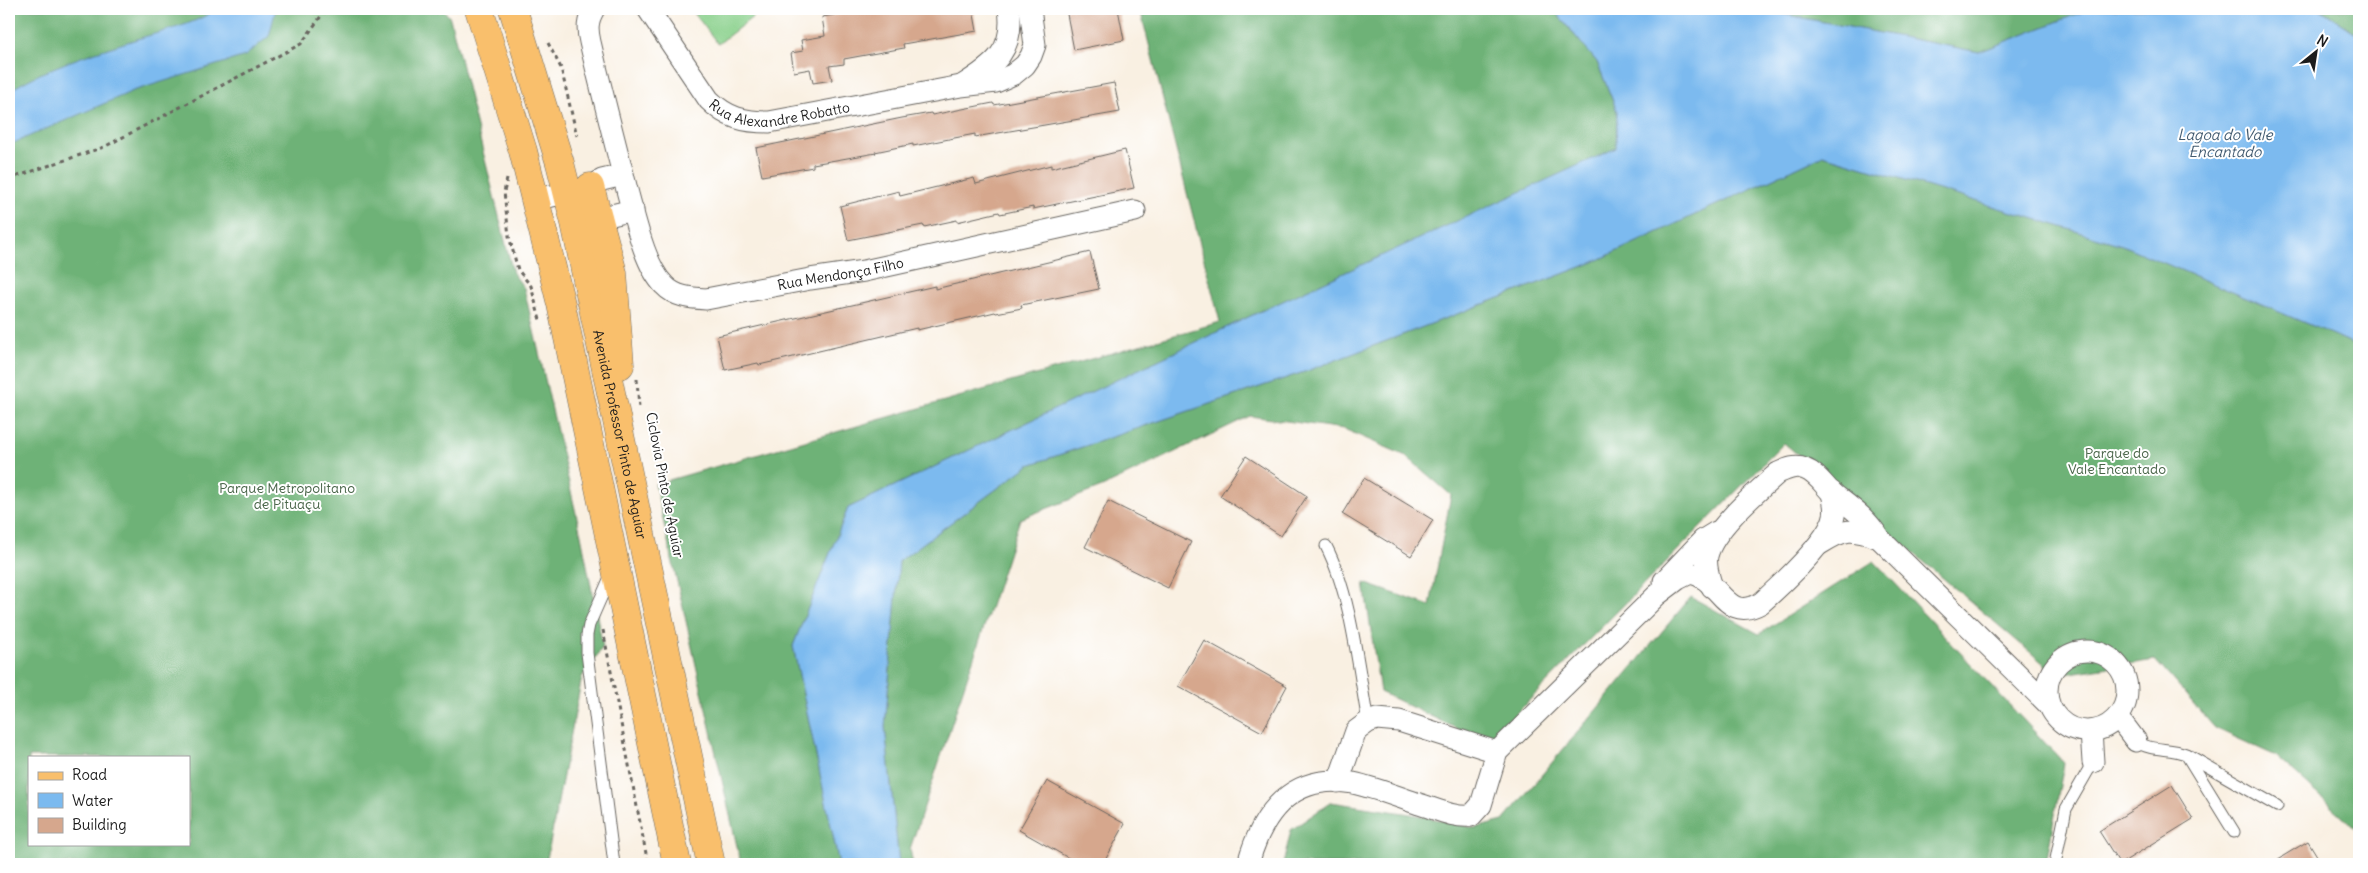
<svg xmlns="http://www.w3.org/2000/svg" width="2368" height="873" font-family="Delius,sans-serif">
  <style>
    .green { fill: #89d08b; stroke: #527654 }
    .forest { fill: #6eb277; stroke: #45674a; fill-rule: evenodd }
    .water { fill: #7bbaef; stroke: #4c6b86 }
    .building { fill: #d6a78d }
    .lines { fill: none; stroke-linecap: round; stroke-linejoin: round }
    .service-casing { stroke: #696661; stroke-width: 13 }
    .minor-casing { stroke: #696661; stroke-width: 23 }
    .primary-casing { stroke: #696661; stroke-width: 29 }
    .path { stroke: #696661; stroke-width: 3; stroke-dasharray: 4 4; stroke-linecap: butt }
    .service { stroke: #fff; stroke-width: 11 }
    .minor { stroke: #fff; stroke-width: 21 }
    .primary { stroke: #f9bf6c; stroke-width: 28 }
    .labels { text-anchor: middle; stroke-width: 4; stroke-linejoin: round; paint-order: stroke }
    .street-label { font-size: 14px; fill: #1c1c1c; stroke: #fff }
    .park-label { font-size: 14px; fill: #486448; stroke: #fff }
    .water-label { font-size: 15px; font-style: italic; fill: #425b70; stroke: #fff }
  </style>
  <rect width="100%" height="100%" fill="#fff"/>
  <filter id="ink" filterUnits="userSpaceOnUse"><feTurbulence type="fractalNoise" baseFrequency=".02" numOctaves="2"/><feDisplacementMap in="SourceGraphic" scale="10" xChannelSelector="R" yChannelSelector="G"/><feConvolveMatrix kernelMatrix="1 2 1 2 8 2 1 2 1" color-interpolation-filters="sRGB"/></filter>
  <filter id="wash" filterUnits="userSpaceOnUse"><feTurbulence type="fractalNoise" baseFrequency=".0096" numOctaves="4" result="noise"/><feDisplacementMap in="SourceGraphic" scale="20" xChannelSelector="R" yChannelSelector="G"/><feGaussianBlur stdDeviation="1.12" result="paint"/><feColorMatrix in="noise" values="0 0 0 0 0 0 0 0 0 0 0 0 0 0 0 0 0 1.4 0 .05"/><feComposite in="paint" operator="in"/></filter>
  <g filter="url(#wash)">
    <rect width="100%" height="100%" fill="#f9f0e2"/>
    <path class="green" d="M691,9H763L718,44Z"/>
    <g class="forest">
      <path d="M9,9H443L450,18L513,273L524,288L581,535L603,647L582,677L546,864H9ZM29,757H189V844H29Z"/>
      <path d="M1140,9H1553L1597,62L1617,111V148L1259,312L848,508L793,646L839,864H741L655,484L1220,322Z"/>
      <path d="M1774,9H2090L1979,52L1782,14Z"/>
      <path d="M2320,9H2359V35L2322,10Z"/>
      <path d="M1823,155L2122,245L2359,346V831L2276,756L2215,728L2155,660L2057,675L1784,443L1487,743L1380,692L1364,583L1430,606L1451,495L1406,456L1344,429L1250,416L1102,487L1020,519L910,849L913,864H899L885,727L899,561L1029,465L1307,371L1594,262Z"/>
      <path d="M1874,561L2064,763L2046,864H1283L1291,830L1331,802L1417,815L1475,828L1503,821L1691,597L1759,634Z"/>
    </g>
    <g class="water">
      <path d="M217,9H276L269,36L245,56L133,91L9,145V91C47,67 91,53 134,40C162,31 192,26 217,9Z"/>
      <path d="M1553,9H1774L1782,14L1979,52L2090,9H2320L2359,35V346L2122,245L1823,155L1594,262L1307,371L1029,465L899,561L885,727L899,864H839L793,646L848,508L1259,312L1616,148L1617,111L1597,62Z"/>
    </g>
    <g id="blocks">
      <g class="building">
        <path d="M845,9H973L977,31L903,44L904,48L844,59V64L829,66L832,80L813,83L810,69L794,72L791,53L803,51L801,40L825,36L822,17L846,13Z"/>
        <path d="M1066,9H1118L1124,40L1074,50Z"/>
        <path d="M1114,83L1120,112L975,137V134L913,146V144L875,152L876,153L813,164V167L762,176L756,148L902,118L931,113L932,115L993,103L994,105Z"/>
        <path d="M1125,150L1134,188L1033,209V207L1000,214L999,212L957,222V220L924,227L923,225L848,240L840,206L899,191L900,196L974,178L976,184L1051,165V168Z"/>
        <path d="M1090,252L1099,289L1021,305L1022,308L996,313L995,312L917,330V328L759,365L758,363L725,370L717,336L935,286V289Z"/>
        <path d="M1246,456L1307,496L1281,536L1220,496Z"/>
        <path d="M1364,478L1433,520L1411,556L1342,514Z"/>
        <path d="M1108,501L1191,542L1168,588L1085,547Z"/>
        <path d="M1204,640L1287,686L1262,732L1178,686Z"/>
        <path d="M1047,781L1125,824L1103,864H1079L1019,830Z"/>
        <path d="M2172,785L2193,819L2120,864L2099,831Z"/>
        <path d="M2308,841L2322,864H2270Z"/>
      </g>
    </g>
  </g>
  <g filter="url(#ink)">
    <use href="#blocks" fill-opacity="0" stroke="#696661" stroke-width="1"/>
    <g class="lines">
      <defs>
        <g id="service">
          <path d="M1326,546C1351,594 1358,667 1368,722"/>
          <path d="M611,575L589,625L587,635V653L614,864"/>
          <path d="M2136,741C2151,752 2169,747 2186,754L2234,832"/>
          <path d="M2188,755L2277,806"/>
          <path d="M2055,864L2066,809L2093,762"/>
        </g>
        <g id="minor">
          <path id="s1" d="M594,9C587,21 587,29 590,42C602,93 615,143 628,194C635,219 645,266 664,285C675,297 690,298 706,299L810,279L864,271L1135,211"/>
          <path id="s2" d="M648,9L709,100C727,118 744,122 769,122L961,86L996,82L1014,74L1025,65L1031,56L1035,45L1030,9"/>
          <path d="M963,85C995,65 1015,50 1009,9"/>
          <path d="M535,200L590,187L602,180L623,175"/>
          <path d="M599,218L633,210"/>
          <path d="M1820,544C1845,528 1852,528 1879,538"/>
          <path d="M1664,581L1703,540L1716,532"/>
          <path d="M1712,587C1709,577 1705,567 1707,556C1713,529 1757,492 1778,473C1787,469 1795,465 1805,469C1816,473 1823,484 1831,492C1850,507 1866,517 1879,538L2049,705"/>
          <circle cx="2087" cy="691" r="40"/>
          <path d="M2118,717L2136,741"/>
          <path d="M2091,731L2093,762"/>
          <path d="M1338,782L1356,731L1368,722L1377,719L1399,721L1497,752"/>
          <path d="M1248,864C1262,812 1293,772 1353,783C1376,788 1398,797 1419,804C1436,809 1454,818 1471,816L1481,805L1497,752L1657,595L1678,579L1690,573C1721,578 1724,624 1761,603C1780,586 1830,540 1834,516C1836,508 1833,500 1832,492"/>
        </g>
        <g id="primary">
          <path d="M479,9L523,151L561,304L677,864"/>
          <path id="s3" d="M513,9L560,163L575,223L711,864"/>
          <path d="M590,187L613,273L620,365"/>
        </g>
      </defs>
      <use href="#service" class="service-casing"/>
      <use href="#minor" class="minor-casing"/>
      <use href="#primary" class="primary-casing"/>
      <g class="path">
        <path d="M9,14L15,9"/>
        <path d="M548,43L561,68L577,136"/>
        <path d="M9,179L104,147L301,44L326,9"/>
        <path d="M507,179L504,192L509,236L518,270L531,286L540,320"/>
        <path d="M637,379L639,408"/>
        <path d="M603,630L648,864"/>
      </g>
      <use href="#service" class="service"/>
      <use href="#minor" class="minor"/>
      <use href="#primary" class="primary"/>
    </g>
  </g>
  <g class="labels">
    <g class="street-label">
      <text dy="5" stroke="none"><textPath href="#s2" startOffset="185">Rua Alexandre Robatto</textPath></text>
      <text dy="5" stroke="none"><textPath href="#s1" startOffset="472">Rua Mendonça Filho</textPath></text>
      <text dy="5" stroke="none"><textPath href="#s3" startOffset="439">Avenida Professor Pinto de Aguiar</textPath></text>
      <text transform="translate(665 485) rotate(79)" y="5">Ciclovia Pinto de Aguiar</text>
    </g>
    <g class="park-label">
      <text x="2117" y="458">Parque do<tspan x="2117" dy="16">Vale Encantado</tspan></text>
      <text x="287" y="493">Parque Metropolitano<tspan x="287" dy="16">de Pituaçu</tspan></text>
    </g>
    <g class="water-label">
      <text x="2225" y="140">Lagoa do Vale<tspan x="2225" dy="17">Encantado</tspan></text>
    </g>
  </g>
  <rect width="2368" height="873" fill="none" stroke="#fff" stroke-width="30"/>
  <rect x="28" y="756" width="162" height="90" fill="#ffffff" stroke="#a4a4a4"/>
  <rect x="38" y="772" width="25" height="8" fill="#f9bf6c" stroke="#a4a4a4"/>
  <text x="72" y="780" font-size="15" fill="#1c1c1c">Road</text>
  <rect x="38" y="793" width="25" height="15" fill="#7bbaef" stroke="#a4a4a4"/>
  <text x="72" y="806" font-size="15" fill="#1c1c1c">Water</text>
  <rect x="38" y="818" width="25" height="15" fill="#d6a78d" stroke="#a4a4a4"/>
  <text x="72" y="830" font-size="15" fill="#1c1c1c">Building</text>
  <g transform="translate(2316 52) rotate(30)" stroke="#ffffff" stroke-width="4" paint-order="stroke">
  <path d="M0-4L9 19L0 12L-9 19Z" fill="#1c1c1c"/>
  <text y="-8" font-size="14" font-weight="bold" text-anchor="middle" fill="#1c1c1c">N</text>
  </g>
</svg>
